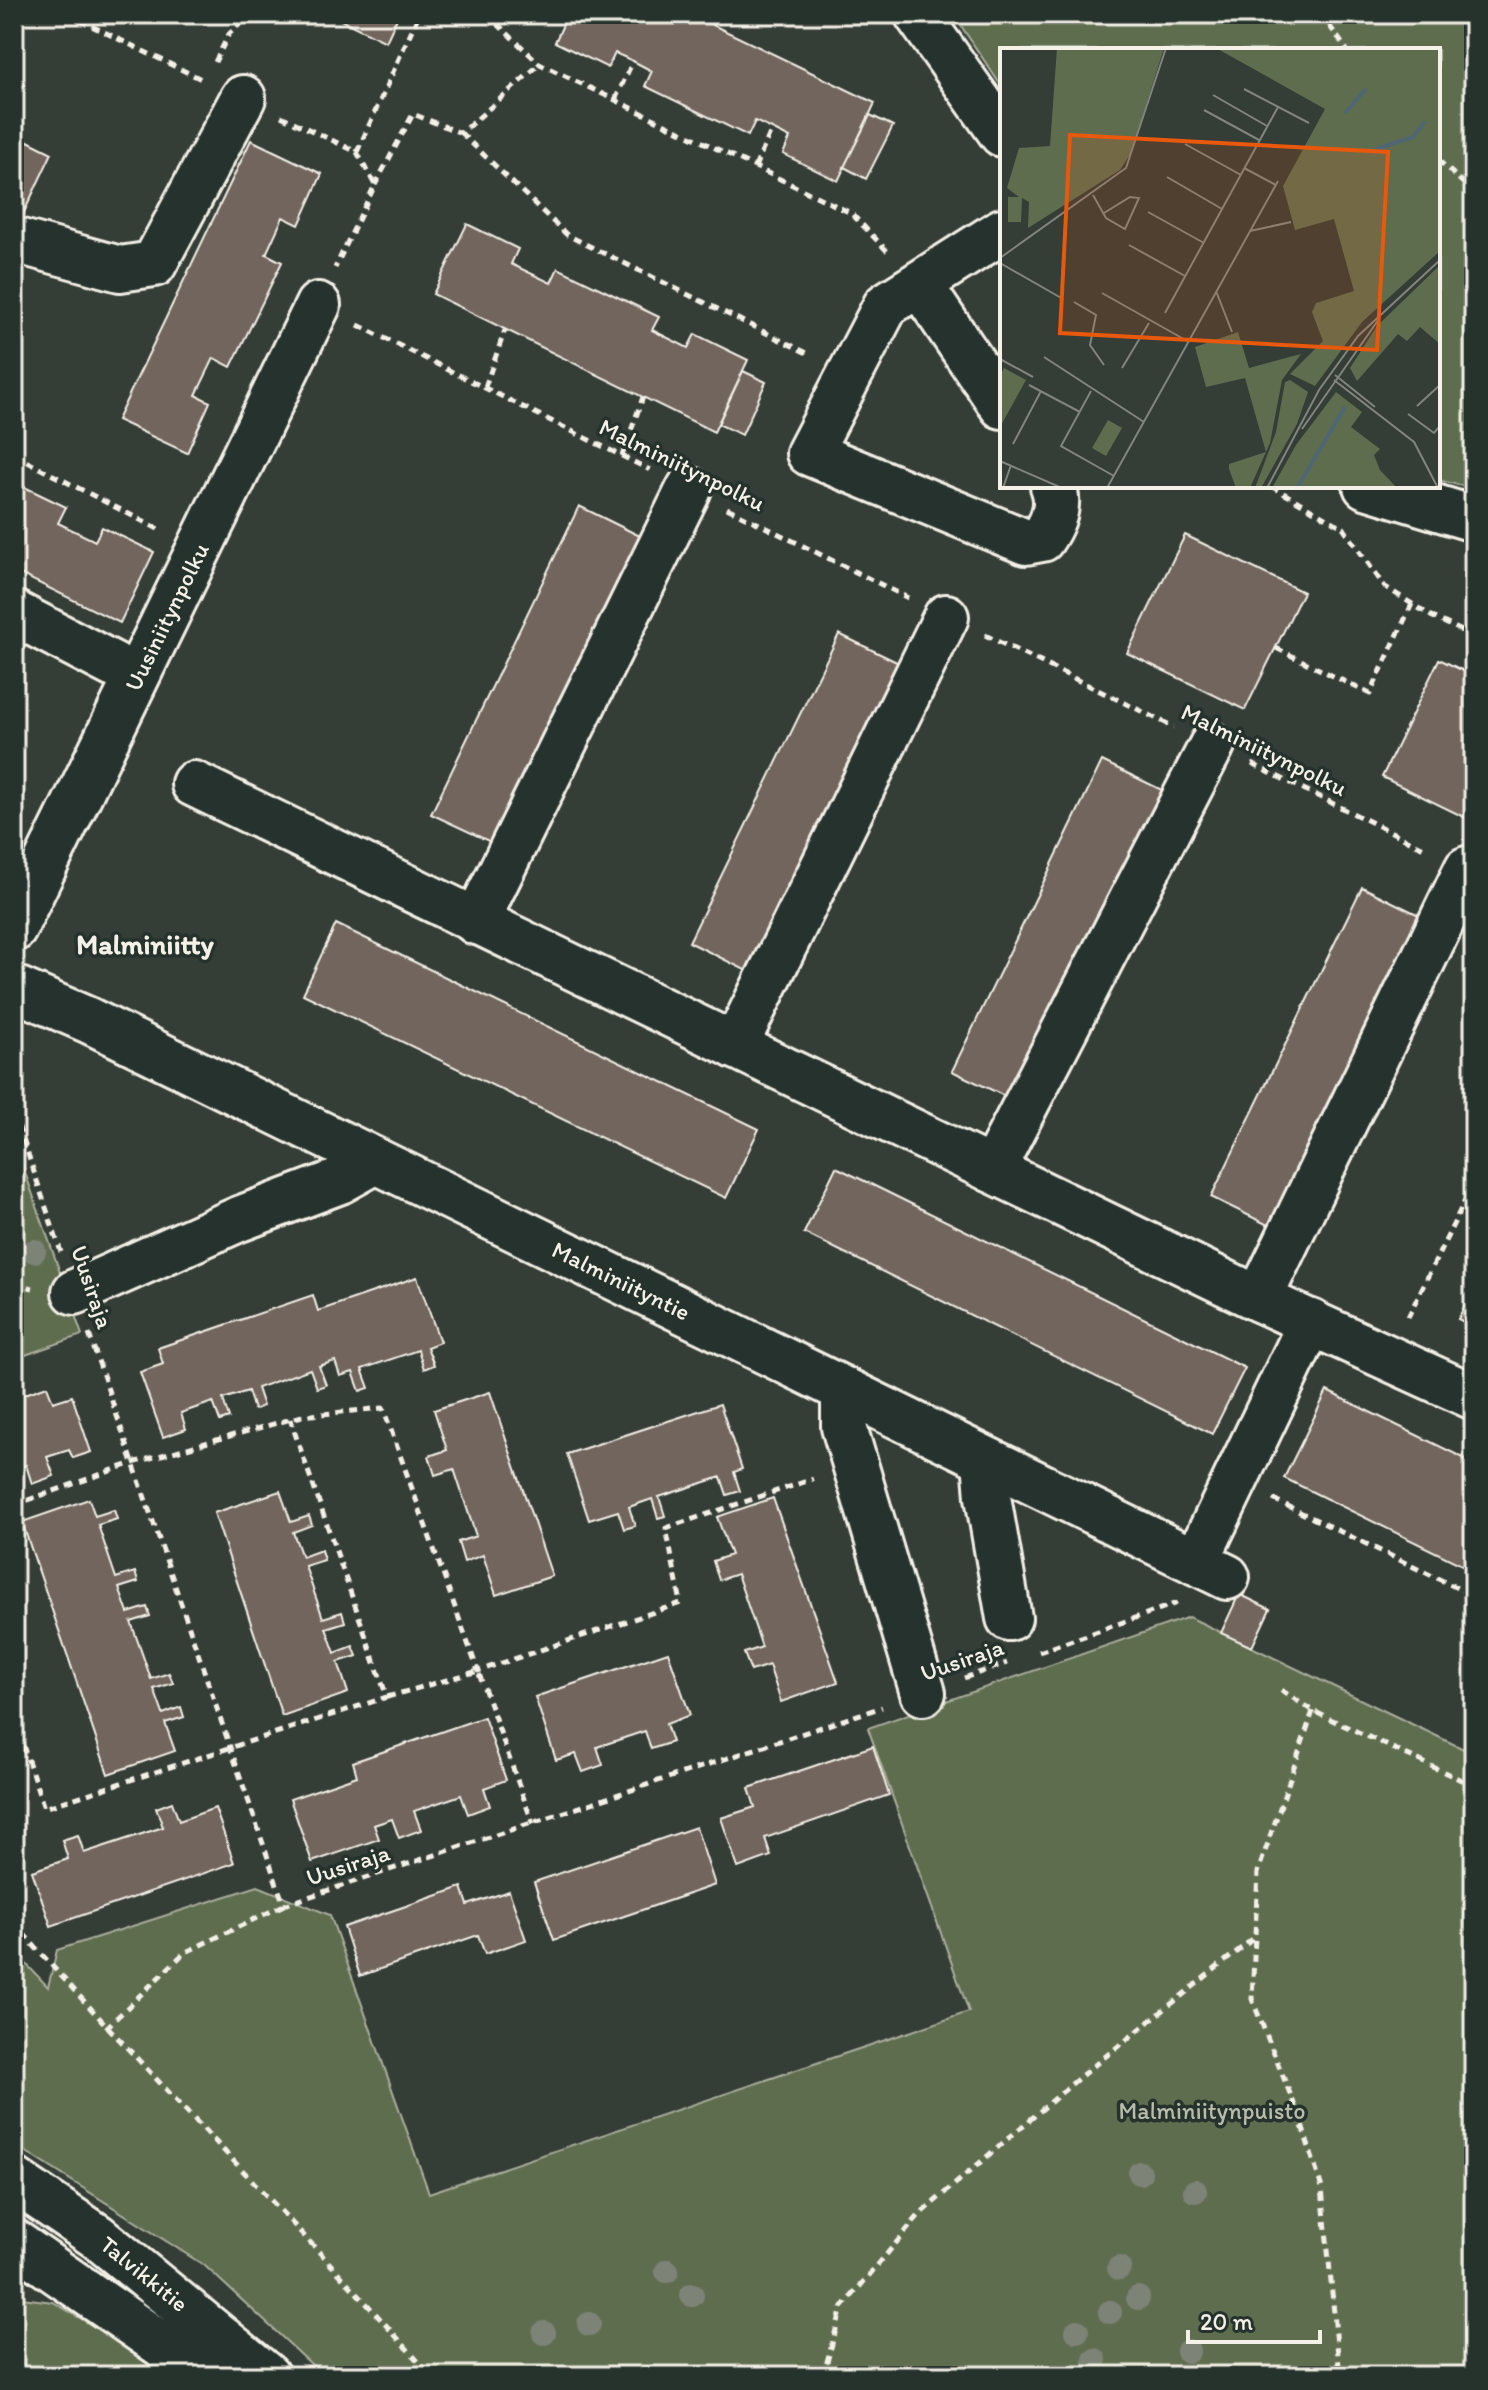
<svg xmlns="http://www.w3.org/2000/svg" width="1488" height="2390" font-family="Itim,sans-serif">
  <style>
    .green { fill: #5f6d4f; stroke: #aaaf9c; stroke-width: 2 }
    .building { fill: #72655d; stroke: #f4f1e8; stroke-width: 2 }
    .lines { fill: none; stroke-linecap: round; stroke-linejoin: round }
    .minor-casing { stroke: #f4f1e8; stroke-width: 50 }
    .major-casing { stroke: #f4f1e8; stroke-width: 50 }
    .path { stroke: #f4f1e8; stroke-width: 5; stroke-dasharray: 8 6; stroke-linecap: butt }
    .minor { stroke: #26332d; stroke-width: 44 }
    .major { stroke: #26332d; stroke-width: 44 }
    .tree { fill: #7d8377 }
    .labels { text-anchor: middle; stroke-width: 7; stroke-linejoin: round; paint-order: stroke }
    .street-label { font-size: 24px; fill: #f4f1e8; stroke: #26332d }
    .park-label { font-size: 24px; fill: #b8bcab; stroke: #26332d }
    .quarter-label { font-size: 28px; font-weight: bold; fill: #f4f1e8; stroke: #26332d }
    .inset-river { fill: none; stroke: #4e6772; stroke-width: 4 }
    .inset-road { fill: none; stroke: #81857e; stroke-width: 2 }
    .view { fill: #e8590c; fill-opacity: 0.15; stroke: #e8590c; stroke-width: 4 }
    .inset-edge { fill: none; stroke: #f4f1e8; stroke-width: 4 }
  </style>
  <rect width="100%" height="100%" fill="#353d37"/>
  <filter id="ink" filterUnits="userSpaceOnUse"><feTurbulence type="fractalNoise" baseFrequency=".0125" numOctaves="2"/><feDisplacementMap in="SourceGraphic" scale="16" xChannelSelector="R" yChannelSelector="G"/><feConvolveMatrix kernelMatrix="1 2 1 2 8 2 1 2 1" color-interpolation-filters="sRGB"/></filter>
  <g filter="url(#ink)">
    <g class="green">
      <path d="M953,14H1474V489L1438,480V50H1002V87Z"/>
      <path d="M14,1141L82,1335L14,1359Z"/>
      <path d="M1189,1617L1474,1754V2376H324L205,2266L14,2144V1951L48,1987L57,1950L258,1886L330,1915L429,2193L969,2012L868,1728Z"/>
      <path d="M14,2297L53,2302L177,2376H14Z"/>
    </g>
    <g class="building">
      <path d="M329,14H399L386,42Z"/>
      <path d="M568,14H690L875,103L838,181L783,154L790,138L772,129L755,121L748,136L645,86L652,71L633,61L615,53L608,68L555,42Z"/>
      <path d="M870,115L893,126L866,179L844,167Z"/>
      <path d="M14,134L52,153L17,227L14,225Z"/>
      <path d="M251,140L322,174L299,225L283,217L266,254L282,262L231,367L214,358L196,395L210,402L187,453L117,420Z"/>
      <path d="M467,224L518,249L511,264L551,283L558,268L659,317L652,330L688,348L695,334L748,360L714,432L433,294Z"/>
      <path d="M743,371L766,382L742,435L718,424Z"/>
      <path d="M14,482L66,507L58,523L95,541L102,527L154,552L120,623L14,571Z"/>
      <path d="M579,506L644,538L497,845L431,814Z"/>
      <path d="M1185,535L1303,592L1245,710L1127,653Z"/>
      <path d="M839,634L905,666L755,975L689,942Z"/>
      <path d="M1439,659L1474,676V822L1382,777Z"/>
      <path d="M1102,761L1166,792L1017,1102L952,1071Z"/>
      <path d="M1362,887L1427,919L1276,1229L1211,1197Z"/>
      <path d="M336,924L759,1129L726,1198L303,994Z"/>
      <path d="M836,1167L1245,1368L1212,1434L804,1233Z"/>
      <path d="M417,1277L440,1342L427,1347L434,1365L424,1369L418,1350L362,1369L369,1388L360,1391L353,1372L340,1376L335,1361L319,1366L326,1385L317,1388L310,1369L257,1388L263,1406L254,1410L248,1391L223,1399L229,1418L220,1421L213,1402L181,1413L186,1429L163,1437L140,1372L163,1364L158,1348L313,1295L318,1311Z"/>
      <path d="M1474,1287V1327L1458,1319Z"/>
      <path d="M47,1386L53,1402L72,1396L91,1452L73,1458L69,1450L47,1457L54,1476L32,1484L26,1465L14,1469V1398Z"/>
      <path d="M1327,1391L1474,1463V1571L1284,1478Z"/>
      <path d="M490,1392L552,1576L496,1595L483,1555L464,1562L458,1542L476,1536L454,1469L435,1475L429,1456L447,1450L434,1410Z"/>
      <path d="M720,1404L742,1469L734,1472L740,1491L727,1495L721,1477L659,1497L665,1516L658,1518L652,1499L629,1507L635,1526L624,1529L618,1511L589,1520L567,1454Z"/>
      <path d="M280,1491L291,1522L309,1516L312,1525L293,1532L302,1557L321,1550L324,1560L305,1566L323,1618L342,1612L345,1622L326,1628L335,1653L353,1646L357,1656L338,1662L348,1693L282,1716L214,1513Z"/>
      <path d="M773,1498L838,1682L781,1702L769,1665L751,1671L744,1653L762,1647L737,1574L719,1580L713,1561L731,1555L717,1517Z"/>
      <path d="M89,1499L95,1516L114,1510L117,1519L98,1525L116,1578L135,1572L138,1582L119,1588L128,1613L147,1607L150,1616L131,1622L151,1679L169,1673L173,1683L154,1689L163,1714L181,1707L184,1717L165,1723L175,1751L108,1774L22,1522Z"/>
      <path d="M1239,1594L1270,1609L1252,1647L1221,1633Z"/>
      <path d="M668,1652L690,1715L666,1724L672,1742L651,1749L645,1731L597,1747L603,1765L583,1772L576,1754L556,1760L535,1697Z"/>
      <path d="M484,1717L506,1780L484,1788L490,1806L468,1814L461,1795L414,1811L421,1830L399,1838L392,1819L374,1825L379,1839L312,1862L290,1799L357,1776L353,1762Z"/>
      <path d="M873,1746L889,1795L765,1838L771,1856L738,1868L721,1818L755,1807L749,1788Z"/>
      <path d="M172,1802L179,1821L215,1808L234,1863L51,1926L32,1871L68,1859L62,1840L78,1835L84,1853L163,1827L156,1808Z"/>
      <path d="M696,1827L715,1885L554,1940L534,1882Z"/>
      <path d="M462,1887L468,1905L509,1891L526,1940L485,1954L478,1935L360,1976L344,1927Z"/>
    </g>
    <g class="lines">
      <defs>
        <g id="minor">
          <path d="M1002,231L886,305L809,453L1026,542L1042,539C1053,523 1061,505 1053,486"/>
          <path d="M14,240L120,269L154,264L243,98"/>
          <path d="M920,285L1002,406"/>
          <path d="M14,613L114,665"/>
          <path d="M194,784L1259,1299L1474,1397"/>
          <path d="M476,922L689,489"/>
          <path d="M14,929L318,305"/>
          <path d="M14,988L88,1020L1227,1577"/>
          <path d="M735,1046L946,617"/>
          <path d="M992,1170L1212,745"/>
          <path d="M75,1292L239,1219L340,1181L376,1161"/>
          <path d="M1259,1299L1467,869"/>
          <path d="M844,1390V1427L923,1693"/>
          <path d="M985,1460L988,1497L1009,1618"/>
          <path d="M1196,1562L1311,1322"/>
        </g>
        <g id="major">
          <path d="M917,14L1002,134"/>
          <path d="M1366,486L1474,519"/>
          <path d="M14,2180L98,2237L267,2376"/>
          <path d="M14,2242L207,2376"/>
        </g>
      </defs>
      <use href="#minor" class="minor-casing"/>
      <use href="#major" class="major-casing"/>
      <g class="path">
        <path d="M67,14L203,80"/>
        <path d="M487,14L540,64L851,213L889,253"/>
        <path d="M1321,14L1347,50"/>
        <path d="M215,62L229,34L251,14"/>
        <path d="M615,100L633,61"/>
        <path d="M281,116L357,152L375,185L335,268"/>
        <path d="M461,133L567,235L811,355"/>
        <path d="M357,152L419,14"/>
        <path d="M1438,160L1474,193"/>
        <path d="M755,167L772,129"/>
        <path d="M375,185L413,114L461,133L540,64"/>
        <path d="M358,325L650,470"/>
        <path d="M485,387L505,330"/>
        <path d="M14,455L160,530"/>
        <path d="M622,456L643,397"/>
        <path d="M1271,486L1339,525"/>
        <path d="M727,508L908,598"/>
        <path d="M1343,527L1384,586L1431,616L1474,637"/>
        <path d="M985,635L1174,727"/>
        <path d="M1276,648L1370,694L1412,604"/>
        <path d="M1252,764L1426,849"/>
        <path d="M14,1113L61,1252"/>
        <path d="M14,1284L33,1288"/>
        <path d="M1408,1317L1474,1182"/>
        <path d="M89,1334L284,1905L882,1707"/>
        <path d="M1273,1499L1474,1596"/>
        <path d="M14,1505L133,1463L302,1416L383,1408L478,1671L681,1603L666,1528L813,1479"/>
        <path d="M1039,1652L1177,1603"/>
        <path d="M964,1678L1007,1663"/>
        <path d="M1281,1690L1313,1711L1474,1786"/>
        <path d="M387,1697L478,1671L533,1824"/>
        <path d="M1313,1711L1258,1872L1252,1999L1299,2116L1322,2188L1340,2376"/>
        <path d="M14,1719L44,1808L387,1697L290,1419"/>
        <path d="M14,1923C149,2077 296,2221 431,2376"/>
        <path d="M106,2028L184,1953L284,1905"/>
        <path d="M823,2376L842,2308L920,2214L1081,2076L1254,1938"/>
      </g>
      <use href="#minor" class="minor"/>
      <use href="#major" class="major"/>
    </g>
    <g class="tree">
      <circle cx="34" cy="1251" r="12"/>
      <circle cx="1140" cy="2173" r="12"/>
      <circle cx="1195" cy="2191" r="12"/>
      <circle cx="1119" cy="2268" r="12"/>
      <circle cx="667" cy="2271" r="12"/>
      <circle cx="692" cy="2295" r="12"/>
      <circle cx="1138" cy="2298" r="12"/>
      <circle cx="1110" cy="2312" r="12"/>
      <circle cx="589" cy="2324" r="12"/>
      <circle cx="1077" cy="2331" r="12"/>
      <circle cx="544" cy="2333" r="12"/>
      <circle cx="1188" cy="2351" r="12"/>
      <circle cx="1095" cy="2360" r="12"/>
    </g>
  </g>
  <g class="labels">
    <g class="street-label">
      <text transform="translate(682 465) rotate(26)" y="8">Malminiitynpolku</text>
      <text transform="translate(167 617) rotate(-64)" y="8">Uusiniitynpolku</text>
      <text transform="translate(1264 750) rotate(26)" y="8">Malminiitynpolku</text>
      <text transform="translate(621 1281) rotate(26)" y="8">Malminiityntie</text>
      <text transform="translate(92 1287) rotate(71)" y="8">Uusiraja</text>
      <text transform="translate(962 1660) rotate(-19)" y="8">Uusiraja</text>
      <text transform="translate(348 1865) rotate(-18)" y="8">Uusiraja</text>
      <text transform="translate(144 2274) rotate(39)" y="8">Talvikkitie</text>
    </g>
    <g class="park-label">
      <text x="1212" y="2119">Malminiitynpuisto</text>
    </g>
    <g class="quarter-label">
      <text x="145" y="954">Malminiitty</text>
    </g>
  </g>
  <g transform="translate(1000 48)">
    <rect width="440" height="440" fill="#353d37"/>
    <path d="M57,0H164L131,105L120,122L28,180L29,154L22,150L21,174H8V149H19L7,140L19,100L50,98ZM216,0H440V203L362,274L315,338L290,326L323,293L312,264L316,255L354,243L334,171L295,182L283,138L325,61ZM440,217V296L420,279L407,293L398,286L357,333L350,320L377,278ZM238,284L249,320L301,306L282,332L270,395L250,440H236L229,421V416L266,404L245,330L206,339L195,299ZM4,320L26,332L0,379V328ZM290,332L308,344L297,376L261,440H255L276,384L285,334ZM336,344L362,364L351,379L380,401L374,407L380,422L397,440H272L296,397ZM108,372L122,380L106,408L92,400Z" fill="#5f6d4f"/>
    <path class="inset-river" d="M345,65L366,41M376,101L413,89L425,73M297,440L345,359"/>
    <path class="inset-road" d="M244,41L309,75M213,47L267,78M204,62L259,92M185,96L241,127M244,120L276,137M167,129L222,161M93,147L106,170L125,181L139,150L130,149L104,165M148,164L204,195M250,183L291,174M129,197L185,228M0,210L126,120L166,0M0,215L63,251M216,243L232,284M102,245L189,294M74,254L96,267L90,297L104,317M165,265L278,59M44,309L144,374M0,311L33,329M122,320L149,275M335,327L375,359M334,332L414,394L438,440M29,337L80,364M91,343L61,398L114,428M417,358L440,337M408,366L434,385L440,378M302,381L379,271M13,396L41,343M0,413L62,440M3,440L11,417M107,440L278,133M267,440L319,342L358,288L440,212"/>
    <path class="view" d="M70,87L388,104L377,302L60,285Z"/>
    <rect width="440" height="440" class="inset-edge"/>
  </g>
  <rect width="1488" height="2390" fill="none" stroke="#26332d" stroke-width="48"/>
  <rect x="24" y="24" width="1440" height="2342" fill="none" stroke="#f4f1e8" stroke-width="3" filter="url(#ink)"/>
  <path d="M1188 2330v12h132v-12" fill="none" stroke="#f4f1e8" stroke-width="4"/>
  <text x="1200" y="2330" font-size="24" fill="#f4f1e8" stroke="#26332d" stroke-width="6" paint-order="stroke">20 m</text>
</svg>
